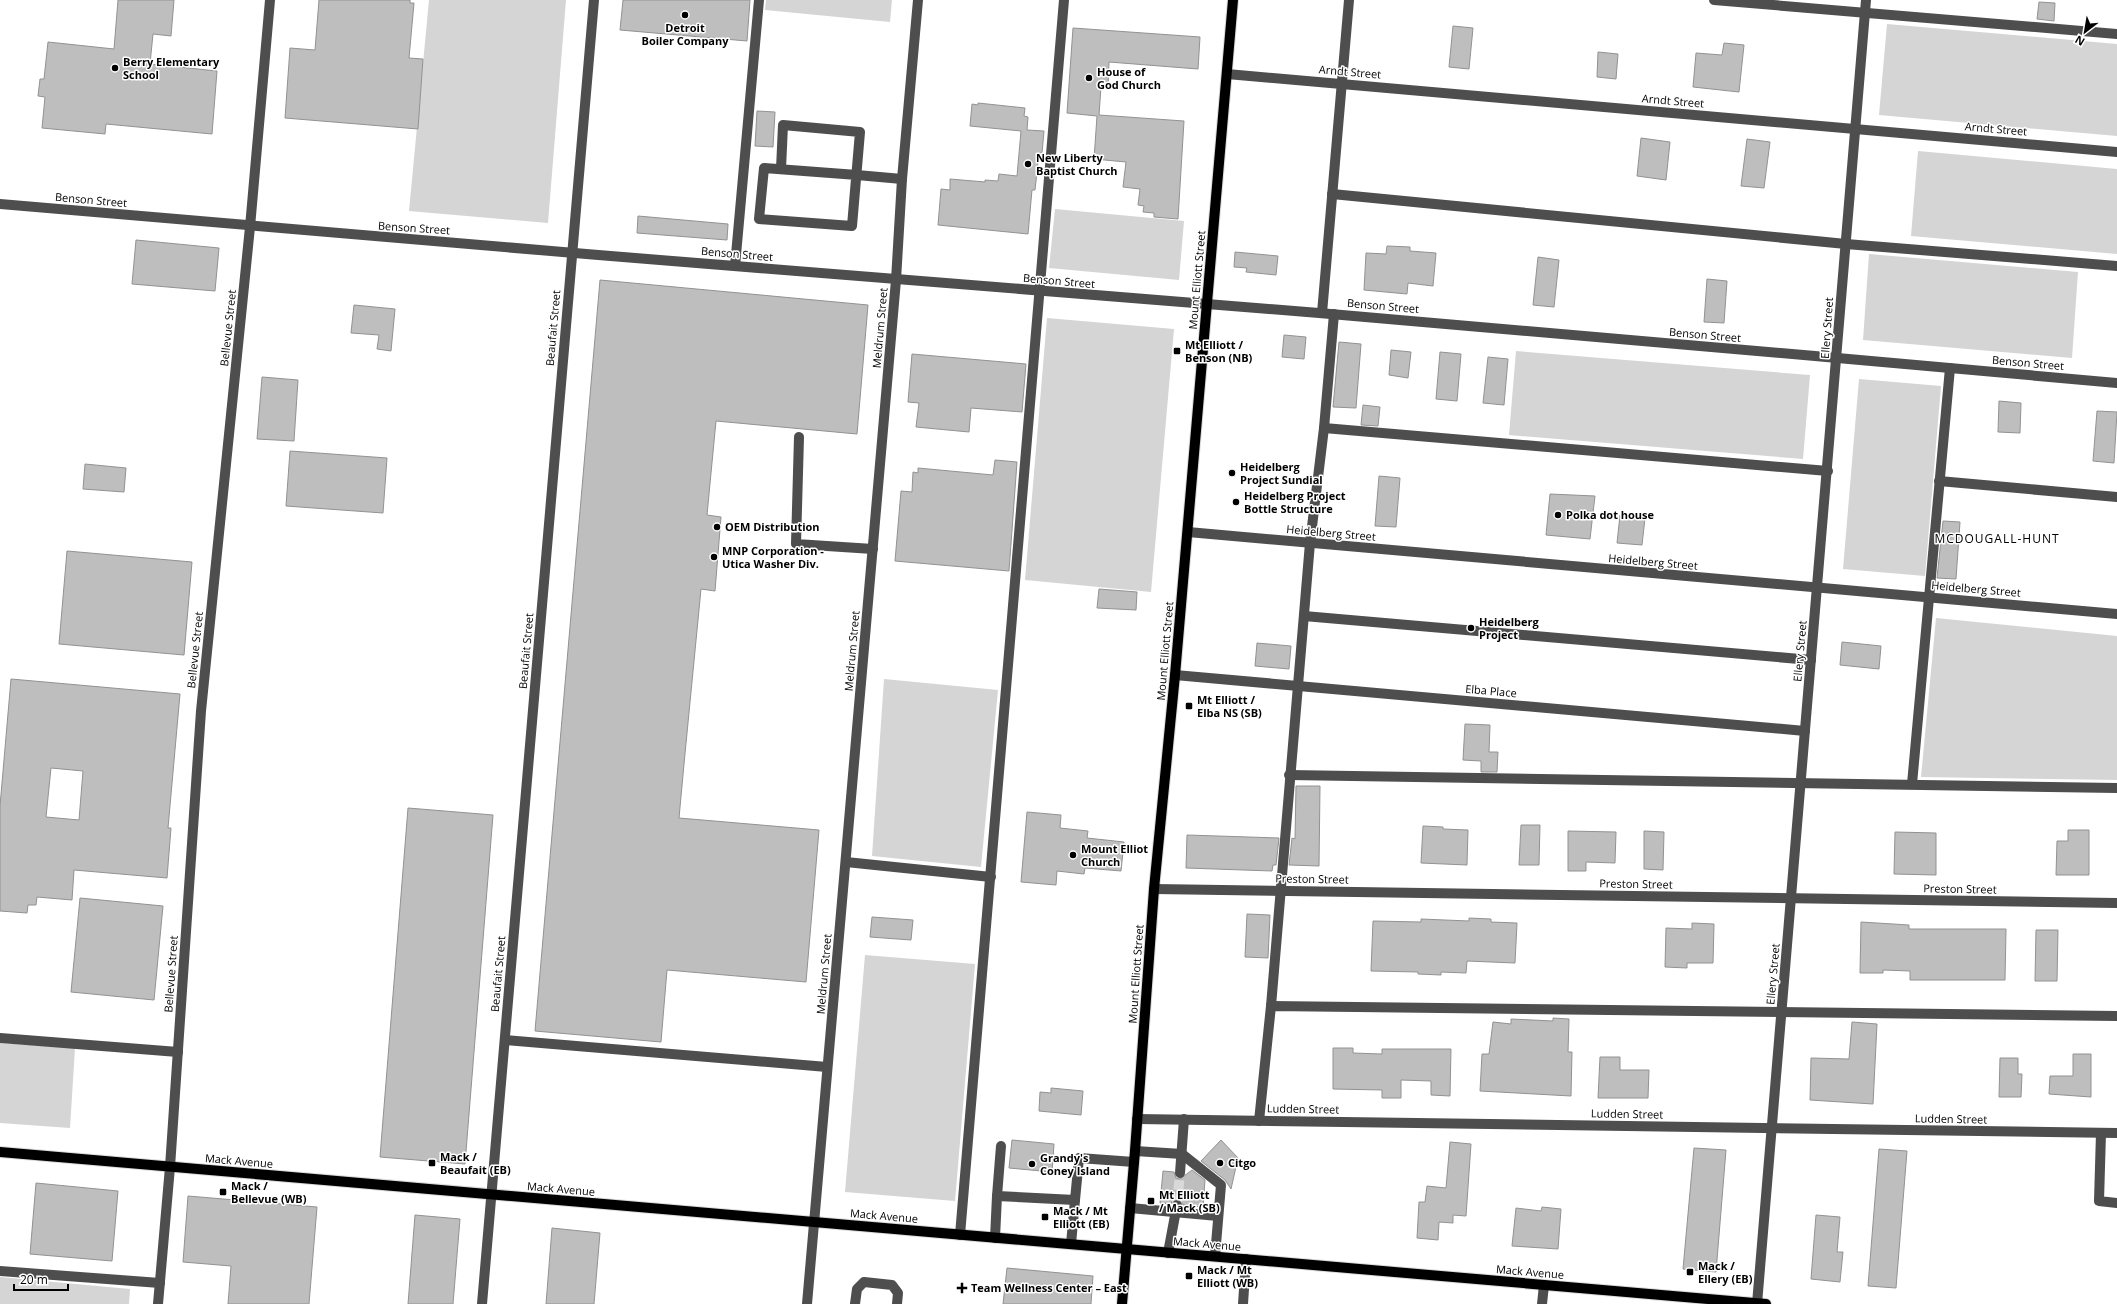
<svg xmlns="http://www.w3.org/2000/svg" width="2117" height="1304" font-family="'Open Sans',sans-serif">
  <style>
    .green { fill: #d5d5d5 }
    .building { fill: #bebebe; stroke: #929292; fill-rule: evenodd }
    .lines { fill: none; stroke-linecap: round; stroke-linejoin: round }
    .minor-tunnel { stroke: #d9d9d9; stroke-width: 10; stroke-dasharray: 10 5; stroke-linecap: butt }
    .major-casing { stroke: #dbdbdb; stroke-width: 12 }
    .minor { stroke: #4e4e4e; stroke-width: 10 }
    .major { stroke: #000; stroke-width: 10 }
    .poi-dot { fill: #000; stroke: #fff; stroke-width: 1.5 }
    .labels { text-anchor: middle; stroke-width: 3; stroke-linejoin: round; paint-order: stroke }
    .poi-label { font-size: 11px; font-weight: bold; fill: #000; stroke: #fff; text-anchor: start }
    .street-label { font-size: 11px; fill: #000; stroke: #fff }
    .neighbourhood-label { font-size: 12px; letter-spacing: 1px; fill: #000; stroke: #fff }
  </style>
  <rect width="100%" height="100%" fill="#fff"/>
  <g class="green">
    <path d="M429,0H566L548,223L409,211Z"/>
    <path d="M766,0H892L890,22L765,10Z"/>
    <path d="M1887,24L2117,44V136L1879,115Z"/>
    <path d="M1918,151L2117,169V254L1911,236Z"/>
    <path d="M1055,209L1184,221L1179,280L1049,268Z"/>
    <path d="M1869,254L2078,272L2072,358L1863,340Z"/>
    <path d="M1047,318L1174,329L1151,592L1025,580Z"/>
    <path d="M1516,351L1810,375L1803,459L1509,435Z"/>
    <path d="M1859,379L1941,386L1925,576L1843,569Z"/>
    <path d="M1936,618L2117,636V780L1921,777Z"/>
    <path d="M884,679L998,690L981,867L872,856Z"/>
    <path d="M865,955L975,964L955,1201L845,1192Z"/>
    <path d="M0,1043L75,1048L70,1128L0,1123Z"/>
    <path d="M0,1277L130,1289L129,1304H0Z"/>
  </g>
  <g class="building">
    <path d="M118,0H174L171,36L153,34L150,64L217,71L212,134L106,124L105,134L42,128L45,97L38,96L40,79H44L48,42L114,49Z"/>
    <path d="M319,0H410V3H414L409,58L423,59L418,129L285,118L290,48L315,50Z"/>
    <path d="M623,0H750L747,41L620,30Z"/>
    <path d="M2039,2L2055,3L2054,21L2037,19Z"/>
    <path d="M1453,26L1473,28L1469,69L1449,67Z"/>
    <path d="M1073,28L1200,37L1198,69L1109,62L1108,87H1101L1099,115L1184,121L1178,219L1154,217V213L1143,212L1144,206L1138,205L1140,189L1123,187L1126,162L1094,159L1097,116L1067,113Z"/>
    <path d="M1724,43L1744,45L1739,92L1693,87L1696,53L1722,55Z"/>
    <path d="M1598,52L1618,54L1616,79L1597,77Z"/>
    <path d="M978,103L1025,108L1024,116L1028,117L1027,130L1044,131L1042,153H1039L1035,190H1032L1028,234L938,225L941,189L950,190V179L985,182V180L998,181L999,174L1017,176L1021,131L970,126L972,104L978,105Z"/>
    <path d="M757,111L775,112L773,147L755,146Z"/>
    <path d="M1641,138L1670,142L1666,180L1637,176Z"/>
    <path d="M1747,139L1770,142L1764,188L1741,186Z"/>
    <path d="M638,216L728,224L727,240L637,233Z"/>
    <path d="M136,240L219,248L215,291L132,284Z"/>
    <path d="M1387,246L1410,247V251L1436,253L1433,286L1408,283L1407,294L1364,290L1366,253L1386,254Z"/>
    <path d="M1235,252L1278,256L1276,275L1246,272L1247,268L1234,267Z"/>
    <path d="M1538,257L1559,260L1554,307L1533,305Z"/>
    <path d="M1707,279L1727,281L1724,323L1704,322Z"/>
    <path d="M600,280L868,305L857,434L716,421L707,515L721,517L715,591L701,589L684,764L679,818L819,830L806,982L667,970L661,1042L535,1031Z"/>
    <path d="M354,305L395,309L391,351L377,349L379,335L351,333Z"/>
    <path d="M1284,335L1306,337L1304,359L1282,357Z"/>
    <path d="M1339,342L1361,344L1356,408L1333,407Z"/>
    <path d="M1391,350L1411,352L1408,378L1389,375Z"/>
    <path d="M1440,352L1461,354L1457,401L1436,399Z"/>
    <path d="M912,354L1026,364L1022,412L971,408L969,432L916,427L919,403L908,402Z"/>
    <path d="M1488,357L1508,359L1504,405L1483,403Z"/>
    <path d="M262,377L298,380L294,441L257,439Z"/>
    <path d="M1999,401L2021,403L2020,433L1998,432Z"/>
    <path d="M1363,405L1380,407L1378,426L1361,425Z"/>
    <path d="M2097,411L2117,412L2114,463L2093,461Z"/>
    <path d="M290,451L387,458L383,513L286,506Z"/>
    <path d="M995,460L1017,462L1009,571L895,561L901,491L912,492L913,472L918,473V468L993,475Z"/>
    <path d="M85,464L126,468L124,492L83,489Z"/>
    <path d="M1379,476L1400,478L1396,527L1375,526Z"/>
    <path d="M1550,494L1595,496L1590,539L1546,535Z"/>
    <path d="M1620,515L1645,518L1642,545L1617,543Z"/>
    <path d="M1943,521L1960,522L1956,579L1937,578Z"/>
    <path d="M67,551L192,562L184,655L59,644Z"/>
    <path d="M1099,589L1137,592L1136,610L1097,608Z"/>
    <path d="M1842,642L1881,646L1879,669L1840,665Z"/>
    <path d="M1257,643L1291,646L1289,669L1255,666Z"/>
    <path d="M11,679L180,694L168,828H171L167,878L74,870L72,900L37,897L36,905H28L27,913L0,911V806ZM51,768L83,771L79,820L46,817Z"/>
    <path d="M1465,724L1490,725L1489,752H1498L1497,772H1481V761L1463,760Z"/>
    <path d="M1296,786H1320L1319,866L1289,865L1292,838L1295,839Z"/>
    <path d="M408,808L493,815L465,1164L380,1157Z"/>
    <path d="M1027,812L1061,815L1060,828L1088,831L1087,838L1124,842L1121,871L1085,868L1084,874L1057,871L1056,885L1021,882Z"/>
    <path d="M1521,825H1540L1539,865H1519Z"/>
    <path d="M1423,826L1443,827V829L1468,830L1467,865L1421,863Z"/>
    <path d="M2068,830H2089V875H2056L2057,841H2068Z"/>
    <path d="M1568,831L1616,832L1615,863L1586,862V871H1568Z"/>
    <path d="M1644,831L1664,832L1663,870L1644,869Z"/>
    <path d="M1895,832L1936,833V875L1894,874Z"/>
    <path d="M1187,835L1279,838L1276,865H1273L1272,871L1186,868Z"/>
    <path d="M80,898L163,906L154,1000L71,992Z"/>
    <path d="M1247,914L1270,915L1268,958L1245,957Z"/>
    <path d="M872,917L913,920L911,940L870,937Z"/>
    <path d="M1469,918L1491,919V922L1517,923L1515,963L1467,961L1466,973L1441,972V975L1418,974V972L1371,971L1373,921L1421,922V919L1469,921Z"/>
    <path d="M1861,922L1909,925V929H2006L2005,980H1910V971L1883,970V973H1860Z"/>
    <path d="M1692,923L1714,924L1713,963H1687V968L1665,967L1666,928L1692,929Z"/>
    <path d="M2036,930H2058L2057,981H2035Z"/>
    <path d="M1553,1018L1569,1019L1568,1052H1572L1571,1096L1480,1091L1482,1054H1489L1493,1022L1511,1024V1019L1553,1021Z"/>
    <path d="M1852,1022L1877,1024L1873,1104L1810,1100L1811,1058L1849,1059Z"/>
    <path d="M1333,1048H1353V1053L1382,1054V1049H1451L1450,1096L1431,1095V1081L1401,1080V1098H1382V1090L1333,1089Z"/>
    <path d="M2073,1054H2091V1097L2049,1094L2050,1076H2073Z"/>
    <path d="M1600,1057H1620V1070H1649L1648,1098H1598Z"/>
    <path d="M2000,1058H2018V1074H2022L2021,1097H1999Z"/>
    <path d="M1051,1088L1083,1091L1081,1115L1039,1111L1040,1092L1051,1093Z"/>
    <path d="M1012,1140L1054,1144L1052,1172L1009,1168Z"/>
    <path d="M1221,1140L1238,1158L1231,1189L1225,1180L1201,1161Z"/>
    <path d="M1450,1142L1471,1144L1466,1216L1453,1215V1223L1439,1222L1438,1240L1417,1238L1419,1202H1425L1427,1186L1446,1188Z"/>
    <path d="M1694,1148L1726,1150L1716,1272L1683,1269Z"/>
    <path d="M1879,1149L1907,1151L1896,1288L1868,1286Z"/>
    <path d="M1192,1170L1205,1180L1203,1207L1183,1205L1181,1200L1178,1199L1172,1201L1171,1204L1160,1203L1163,1171L1174,1172L1176,1178L1180,1179Z"/>
    <path d="M36,1183L118,1191L112,1261L30,1254Z"/>
    <path d="M188,1196L317,1207L309,1304H228L231,1266L183,1262Z"/>
    <path d="M1542,1207L1561,1209L1558,1249L1512,1246L1516,1208L1541,1211Z"/>
    <path d="M415,1215L460,1219L453,1304H408Z"/>
    <path d="M1816,1215L1840,1217L1837,1252H1843L1840,1282L1811,1279Z"/>
    <path d="M552,1228L600,1233L594,1304H546Z"/>
    <path d="M1007,1268L1093,1276L1091,1304H1003Z"/>
  </g>
  <g class="lines">
    <path class="minor-tunnel" d="M1177,1205L1180,1173"/>
    <defs>
      <g id="major">
        <path d="M0,1152L1766,1304"/>
        <path d="M1122,1304L1135,1151L1154,889L1175,675L1233,0"/>
      </g>
    </defs>
    <use href="#major" class="major-casing"/>
    <g class="minor">
      <path d="M1714,0L2117,34"/>
      <path d="M1227,74L2117,152"/>
      <path d="M781,169L783,125L860,132L852,226L759,219L764,168L857,175L902,179"/>
      <path d="M1332,194L1846,244L2117,266"/>
      <path d="M0,204C439,244 880,277 1319,313C1585,334 1851,360 2117,383"/>
      <path d="M735,266L759,0"/>
      <path d="M1322,313L1349,0"/>
      <path d="M1324,428L1828,471"/>
      <path d="M799,437L796,544L873,549"/>
      <path d="M1939,481L2117,497"/>
      <path d="M1188,532L2117,614"/>
      <path d="M1304,616L1811,660"/>
      <path d="M1175,675L1805,731"/>
      <path d="M1289,775L2117,788"/>
      <path d="M1912,784L1950,368"/>
      <path d="M846,862L991,877"/>
      <path d="M1154,889L2117,903"/>
      <path d="M1271,1006L1310,543L1324,428L1334,314"/>
      <path d="M0,1038L178,1052"/>
      <path d="M505,1040L827,1067"/>
      <path d="M1137,1119L2117,1133"/>
      <path d="M1259,1121L1271,1006L2117,1016"/>
      <path d="M2101,1133L2099,1201L2117,1203"/>
      <path d="M1001,1146L997,1196L1075,1200L1079,1158L1134,1162"/>
      <path d="M1135,1151L1182,1154L1221,1185L1215,1256"/>
      <path d="M1180,1173L1184,1119"/>
      <path d="M1130,1208L1218,1216"/>
      <path d="M960,1235L1064,0"/>
      <path d="M995,1238L997,1196"/>
      <path d="M1071,1244L1075,1200"/>
      <path d="M1168,1253L1177,1205"/>
      <path d="M0,1271L160,1283"/>
      <path d="M158,1304L170,1167L201,711L250,227L270,0"/>
      <path d="M482,1304L594,0"/>
      <path d="M807,1304L896,280L902,179L918,0"/>
      <path d="M855,1304L857,1289L864,1282L892,1285L898,1293L897,1304"/>
      <path d="M1243,1304L1246,1259"/>
      <path d="M1542,1304L1544,1285"/>
      <path d="M1757,1304L1866,0"/>
    </g>
    <use href="#major" class="major"/>
  </g>
  <g class="poi-dot">
    <circle cx="685" cy="15" r="4"/>
    <circle cx="115" cy="68" r="4"/>
    <circle cx="1089" cy="78" r="4"/>
    <circle cx="1028" cy="164" r="4"/>
    <rect x="1173" y="347" width="8" height="8" rx="2"/>
    <circle cx="1232" cy="473" r="4"/>
    <circle cx="1236" cy="502" r="4"/>
    <circle cx="1558" cy="515" r="4"/>
    <circle cx="717" cy="527" r="4"/>
    <circle cx="714" cy="557" r="4"/>
    <circle cx="1471" cy="628" r="4"/>
    <rect x="1185" y="702" width="8" height="8" rx="2"/>
    <circle cx="1073" cy="855" r="4"/>
    <rect x="428" y="1159" width="8" height="8" rx="2"/>
    <circle cx="1220" cy="1163" r="4"/>
    <circle cx="1032" cy="1164" r="4"/>
    <rect x="219" y="1188" width="8" height="8" rx="2"/>
    <rect x="1147" y="1197" width="8" height="8" rx="2"/>
    <rect x="1041" y="1213" width="8" height="8" rx="2"/>
    <rect x="1686" y="1268" width="8" height="8" rx="2"/>
    <rect x="1185" y="1272" width="8" height="8" rx="2"/>
    <path d="M960 1282h4v4h4v4h-4v4h-4v-4h-4v-4h4z"/>
  </g>
  <g class="labels">
    <g class="poi-label">
      <text x="685" y="32" text-anchor="middle">Detroit<tspan x="685" dy="13">Boiler Company</tspan></text>
      <text x="123" y="66">Berry Elementary<tspan x="123" dy="13">School</tspan></text>
      <text x="1097" y="76">House of<tspan x="1097" dy="13">God Church</tspan></text>
      <text x="1036" y="162">New Liberty<tspan x="1036" dy="13">Baptist Church</tspan></text>
      <text x="1185" y="349">Mt Elliott /<tspan x="1185" dy="13">Benson (NB)</tspan></text>
      <text x="1240" y="471">Heidelberg<tspan x="1240" dy="13">Project Sundial</tspan></text>
      <text x="1244" y="500">Heidelberg Project<tspan x="1244" dy="13">Bottle Structure</tspan></text>
      <text x="1566" y="519">Polka dot house</text>
      <text x="725" y="531">OEM Distribution</text>
      <text x="722" y="555">MNP Corporation -<tspan x="722" dy="13">Utica Washer Div.</tspan></text>
      <text x="1479" y="626">Heidelberg<tspan x="1479" dy="13">Project</tspan></text>
      <text x="1197" y="704">Mt Elliott /<tspan x="1197" dy="13">Elba NS (SB)</tspan></text>
      <text x="1081" y="853">Mount Elliot<tspan x="1081" dy="13">Church</tspan></text>
      <text x="440" y="1161">Mack /<tspan x="440" dy="13">Beaufait (EB)</tspan></text>
      <text x="1040" y="1162">Grandy's<tspan x="1040" dy="13">Coney Island</tspan></text>
      <text x="1228" y="1167">Citgo</text>
      <text x="231" y="1190">Mack /<tspan x="231" dy="13">Bellevue (WB)</tspan></text>
      <text x="1159" y="1199">Mt Elliott<tspan x="1159" dy="13">/ Mack (SB)</tspan></text>
      <text x="1053" y="1215">Mack / Mt<tspan x="1053" dy="13">Elliott (EB)</tspan></text>
      <text x="1698" y="1270">Mack /<tspan x="1698" dy="13">Ellery (EB)</tspan></text>
      <text x="1197" y="1274">Mack / Mt<tspan x="1197" dy="13">Elliott (WB)</tspan></text>
      <text x="971" y="1292">Team Wellness Center – East</text>
    </g>
    <g class="street-label">
      <text transform="translate(1350 72) rotate(5)" y="4">Arndt Street</text>
      <text transform="translate(1673 101) rotate(5)" y="4">Arndt Street</text>
      <text transform="translate(1996 129) rotate(5)" y="4">Arndt Street</text>
      <text transform="translate(91 200) rotate(5)" y="4">Benson Street</text>
      <text transform="translate(414 228) rotate(4)" y="4">Benson Street</text>
      <text transform="translate(737 254) rotate(5)" y="4">Benson Street</text>
      <text transform="translate(1197 280) rotate(-85)" y="4">Mount Elliott Street</text>
      <text transform="translate(1059 281) rotate(5)" y="4">Benson Street</text>
      <text transform="translate(1383 306) rotate(5)" y="4">Benson Street</text>
      <text transform="translate(228 328) rotate(-84)" y="4">Bellevue Street</text>
      <text transform="translate(553 328) rotate(-85)" y="4">Beaufait Street</text>
      <text transform="translate(880 328) rotate(-85)" y="4">Meldrum Street</text>
      <text transform="translate(1827 328) rotate(-86)" y="4">Ellery Street</text>
      <text transform="translate(1705 335) rotate(5)" y="4">Benson Street</text>
      <text transform="translate(2028 363) rotate(5)" y="4">Benson Street</text>
      <text transform="translate(1331 533) rotate(5)" y="4">Heidelberg Street</text>
      <text transform="translate(1653 562) rotate(5)" y="4">Heidelberg Street</text>
      <text transform="translate(1976 589) rotate(5)" y="4">Heidelberg Street</text>
      <text transform="translate(195 650) rotate(-84)" y="4">Bellevue Street</text>
      <text transform="translate(526 651) rotate(-85)" y="4">Beaufait Street</text>
      <text transform="translate(852 651) rotate(-85)" y="4">Meldrum Street</text>
      <text transform="translate(1165 651) rotate(-85)" y="4">Mount Elliott Street</text>
      <text transform="translate(1800 651) rotate(-85)" y="4">Ellery Street</text>
      <text transform="translate(1491 691) rotate(5)" y="4">Elba Place</text>
      <text transform="translate(1312 879) rotate(1)" y="4">Preston Street</text>
      <text transform="translate(1636 884) rotate(1)" y="4">Preston Street</text>
      <text transform="translate(1960 889) rotate(1)" y="4">Preston Street</text>
      <text transform="translate(171 974) rotate(-86)" y="4">Bellevue Street</text>
      <text transform="translate(498 974) rotate(-85)" y="4">Beaufait Street</text>
      <text transform="translate(824 974) rotate(-85)" y="4">Meldrum Street</text>
      <text transform="translate(1136 974) rotate(-86)" y="4">Mount Elliott Street</text>
      <text transform="translate(1773 974) rotate(-85)" y="4">Ellery Street</text>
      <text transform="translate(1303 1109) rotate(1)" y="4">Ludden Street</text>
      <text transform="translate(1627 1114) rotate(1)" y="4">Ludden Street</text>
      <text transform="translate(1951 1119) rotate(1)" y="4">Ludden Street</text>
      <text transform="translate(239 1161) rotate(5)" y="4">Mack Avenue</text>
      <text transform="translate(561 1189) rotate(5)" y="4">Mack Avenue</text>
      <text transform="translate(884 1216) rotate(5)" y="4">Mack Avenue</text>
      <text transform="translate(1207 1244) rotate(5)" y="4">Mack Avenue</text>
      <text transform="translate(1530 1272) rotate(5)" y="4">Mack Avenue</text>
    </g>
    <g class="neighbourhood-label">
      <text x="1997" y="543">MCDOUGALL-HUNT</text>
    </g>
  </g>
  <g transform="translate(2085 32) rotate(211)" stroke="#ffffff" stroke-width="3" paint-order="stroke">
  <path d="M0-3L7 15L0 10L-7 15Z" fill="#000000"/>
  <text y="-6" font-size="11" font-weight="bold" text-anchor="middle" fill="#000000">N</text>
  </g>
  <path d="M14 1284v6h54v-6" fill="none" stroke="#000000" stroke-width="2"/>
  <text x="20" y="1284" font-size="12" fill="#000000" stroke="#ffffff" stroke-width="3" paint-order="stroke">20 m</text>
</svg>
